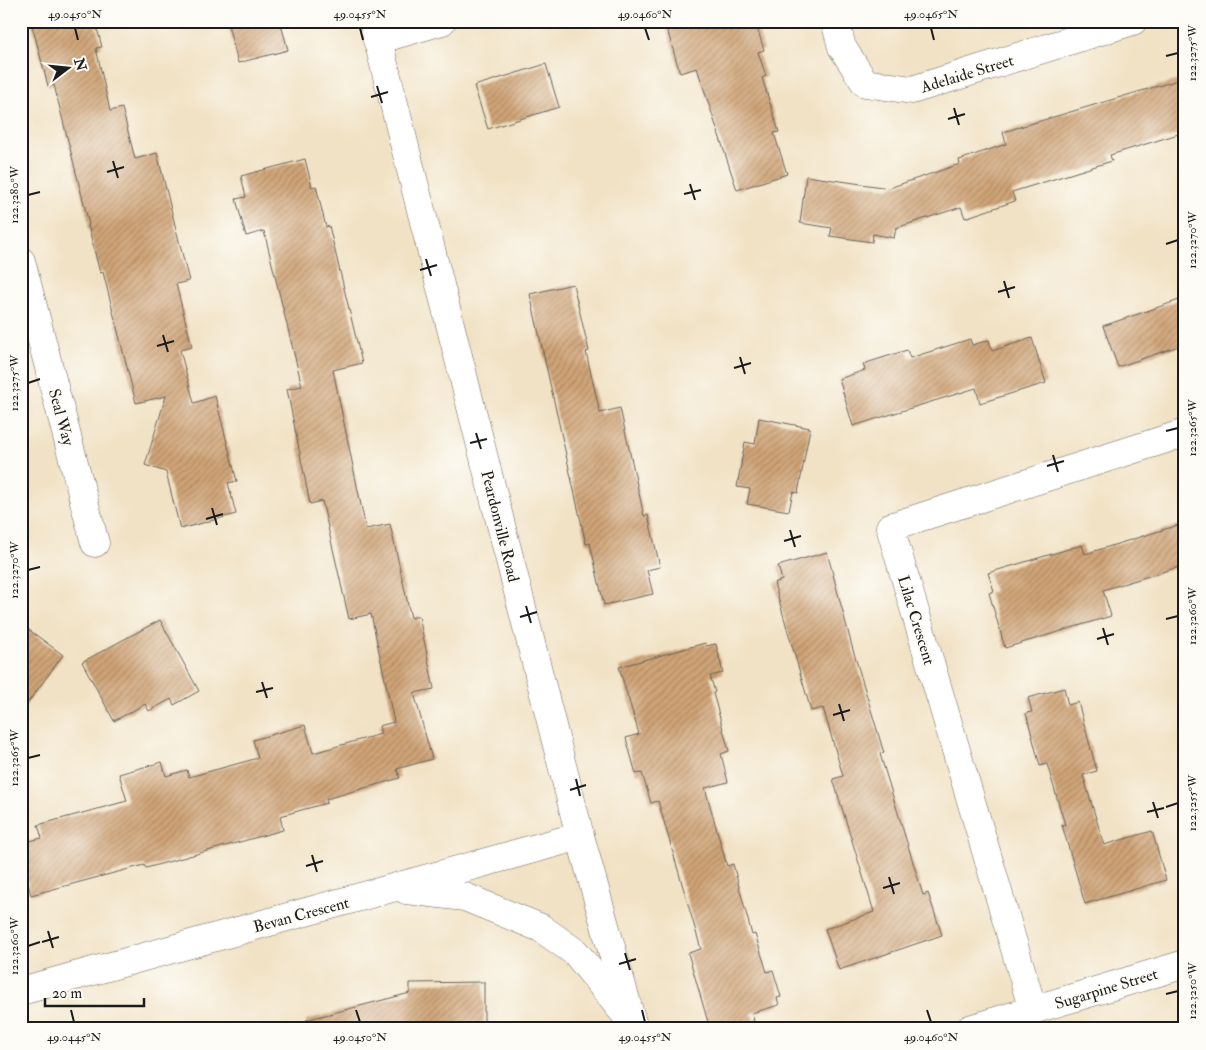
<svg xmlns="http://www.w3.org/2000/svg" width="1206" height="1050" font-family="'IM FELL Double Pica',serif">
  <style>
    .building { fill: url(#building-hatch) }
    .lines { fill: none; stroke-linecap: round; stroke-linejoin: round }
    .street-casing { stroke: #676157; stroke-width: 29 }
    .secondary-casing { stroke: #676157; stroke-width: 29 }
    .street { stroke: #fff; stroke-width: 28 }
    .secondary { stroke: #fff; stroke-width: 28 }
    .ticks { fill: none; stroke: #1c1c1c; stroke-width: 2 }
    .labels { text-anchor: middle; stroke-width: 4.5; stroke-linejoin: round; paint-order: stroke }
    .street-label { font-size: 16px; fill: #1c1c1c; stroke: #fdfcf7 }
    .neatline { fill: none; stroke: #1c1c1c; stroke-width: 2 }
    .ticks-label { font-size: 12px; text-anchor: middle; fill: #1c1c1c }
  </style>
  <defs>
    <pattern id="building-hatch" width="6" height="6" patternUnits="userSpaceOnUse" patternTransform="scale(1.25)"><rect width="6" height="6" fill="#d0a477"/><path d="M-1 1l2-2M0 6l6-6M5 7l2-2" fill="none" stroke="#a88561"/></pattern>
  </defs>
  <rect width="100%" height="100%" fill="#fdfcf7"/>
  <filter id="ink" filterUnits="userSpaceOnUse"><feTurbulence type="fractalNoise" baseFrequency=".02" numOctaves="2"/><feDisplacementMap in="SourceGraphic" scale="10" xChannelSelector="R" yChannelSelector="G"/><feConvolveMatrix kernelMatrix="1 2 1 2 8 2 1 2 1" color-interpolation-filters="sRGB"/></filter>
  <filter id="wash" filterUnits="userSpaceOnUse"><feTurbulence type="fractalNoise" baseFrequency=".0096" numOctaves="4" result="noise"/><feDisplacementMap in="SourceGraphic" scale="20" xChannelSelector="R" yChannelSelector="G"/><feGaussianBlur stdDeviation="1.12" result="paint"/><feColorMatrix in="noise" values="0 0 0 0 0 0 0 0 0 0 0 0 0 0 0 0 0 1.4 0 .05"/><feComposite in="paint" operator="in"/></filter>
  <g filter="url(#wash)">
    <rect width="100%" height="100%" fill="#f1e2c5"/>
    <g id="blocks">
      <g class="building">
        <path d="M31,21H95L102,47L96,48L110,111L122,108L135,159L157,153L189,281L176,284L192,347L180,350L194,403L215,396L237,481L228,483L236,514L180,529L166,472L145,465L166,396L136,403L103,272L100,273L88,225L89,224L54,85L48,86Z"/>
        <path d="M227,21H280L288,50L238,63Z"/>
        <path d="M680,21H755L764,50L758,52L766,76L762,78L779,132L774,133L787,174L737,190L697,68L680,73L666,26Z"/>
        <path d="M546,64L559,107L488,129L474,86Z"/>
        <path d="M1185,78V132L1110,155L1112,161L1012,192L1015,201L965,218L961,207L896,228L894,238L873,234L872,242L830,236L832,228L800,223L806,176L889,188L960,164L959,160L1006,144L1003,132Z"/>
        <path d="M305,159L312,187L316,186L326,227L329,226L362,363L333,370L366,529L390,524L411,618L419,616L434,689L414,693L432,759L397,769L400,778L326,799L327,803L280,816L283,830L146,868L144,865L31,895L21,858V843L42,838L38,825L127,801L119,774L162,762L166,776L187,770L189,777L258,758L253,740L305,725L313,753L381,734L379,726L394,722L371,614L349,619L322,501L310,504L287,389L302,386L264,231L246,236L236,199L246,197L241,176Z"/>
        <path d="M573,284L589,351L586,352L600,413L620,408L644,516L648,515L660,567L647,570L653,594L604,605L590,543L586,544L530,294Z"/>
        <path d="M1185,298V344L1118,367L1103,326Z"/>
        <path d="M1032,338L1046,383L980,403L976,388L853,426L839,379L865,370L863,364L907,350L910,358L970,339L972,345L989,340L992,351Z"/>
        <path d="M759,418L810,428L798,493L793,492L789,511L747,504L750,489L737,487L745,442L755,444Z"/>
        <path d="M1185,523V565L1103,590L1111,616L1005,648L989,593L994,591L988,573L1082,545L1085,554Z"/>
        <path d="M827,552L853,650L884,753L880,754L923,895L928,893L942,935L839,970L825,929L874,912L833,779L843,776L823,708L811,711L774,583L782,580L778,566Z"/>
        <path d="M160,620L199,691L174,705L171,699L149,711L145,704L114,721L82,662Z"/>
        <path d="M21,624L63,655L21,712Z"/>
        <path d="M705,643L706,646L716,644L723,673L710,676L715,692L713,693L729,751L721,754L728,782L705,788L727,866L733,864L752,935L755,934L767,972L773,970L781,997L777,998L779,1005L752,1013L754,1021L727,1029H710L688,953L701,949L658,801L651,803L642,773L636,774L626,738L639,734L619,667Z"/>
        <path d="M1064,688L1068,705L1078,702L1097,771L1083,775L1104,845L1152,831L1166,880L1085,904L1062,825H1065L1047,764L1040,766L1026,713L1032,712L1028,698Z"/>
        <path d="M484,982V1029H308L306,1020L410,993V983Z"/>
      </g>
    </g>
  </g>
  <g filter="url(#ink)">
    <use href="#blocks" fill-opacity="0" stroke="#676157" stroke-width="1"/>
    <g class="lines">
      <defs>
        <g id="street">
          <path d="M835,21L842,47L865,83L912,90L1133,21"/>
          <path d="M377,40L442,21"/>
          <path d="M21,261L95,543"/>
          <path d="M1033,1010L890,527L1185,433"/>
          <path d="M970,1029L1185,964"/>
        </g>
        <g id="secondary">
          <path d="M373,21L580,836L634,1029"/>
          <path d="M406,890L465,897L541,928L576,953L624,1013"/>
          <path d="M21,991L580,836"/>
        </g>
      </defs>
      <use href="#street" class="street-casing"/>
      <use href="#secondary" class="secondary-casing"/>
      <use href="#street" class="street"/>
      <use href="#secondary" class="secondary"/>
    </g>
  </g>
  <path class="ticks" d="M75,28L78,40M360,28L363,40M645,28L649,40M931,28L934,40M1166,56L1178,53M377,86L382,103M371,97L388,92M954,108L959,125M948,119L965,114M113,161L118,178M107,172L124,167M690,184L695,200M684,194L701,190M28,195L40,192M1166,244L1178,240M426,259L431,276M420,270L437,265M1004,281L1009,298M998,292L1015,287M163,335L168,352M157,346L174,341M740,357L745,374M734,368L751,363M28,383L40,379M1166,431L1178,428M476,433L481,449M470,443L487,439M1053,455L1058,472M1047,466L1064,461M212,508L217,525M206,519L223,514M790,530L795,547M784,541L801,536M28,570L40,567M526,606L531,623M520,617L537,612M1166,619L1178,616M1103,628L1108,645M1097,639L1114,634M262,682L267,698M256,692L273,688M839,704L844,721M833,715L850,710M28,758L40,755M576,779L580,796M570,790L586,785M1153,802L1158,818M1166,807L1178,803M1147,812L1164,808M312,855L317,872M306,866L323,861M889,877L894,894M883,888L900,883M48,931L53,948M42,942L59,937M28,946L40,942M625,953L630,970M619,964L636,959M1166,994L1178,991M71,1010L74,1022M356,1010L360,1022M642,1010L645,1022M927,1010L931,1022"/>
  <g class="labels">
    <g class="street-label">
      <text transform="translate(967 73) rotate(-17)" y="6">Adelaide Street</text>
      <text transform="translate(62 417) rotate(75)" y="6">Seal Way</text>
      <text transform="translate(501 526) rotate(76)" y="6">Peardonville Road</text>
      <text transform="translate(917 620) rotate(73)" y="6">Lilac Crescent</text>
      <text transform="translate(301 914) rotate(-15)" y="6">Bevan Crescent</text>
      <text transform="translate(1106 988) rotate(-17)" y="6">Sugarpine Street</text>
    </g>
  </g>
  <rect width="1206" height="1050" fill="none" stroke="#fdfcf7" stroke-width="55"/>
  <g transform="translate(68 68) rotate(74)" stroke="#fdfcf7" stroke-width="4" paint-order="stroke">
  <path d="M0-4L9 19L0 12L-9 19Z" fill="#1c1c1c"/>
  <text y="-8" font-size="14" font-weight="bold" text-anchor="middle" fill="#1c1c1c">N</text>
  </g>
  <path d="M45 998v8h99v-8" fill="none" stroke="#1c1c1c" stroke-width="2.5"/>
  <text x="52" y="998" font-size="15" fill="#1c1c1c" stroke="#fdfcf7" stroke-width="4" paint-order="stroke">20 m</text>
  <rect x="28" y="28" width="1150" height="994" class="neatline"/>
  <g class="ticks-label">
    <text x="75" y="18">49.0450°N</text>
    <text x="360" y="18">49.0455°N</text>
    <text x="645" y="18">49.0460°N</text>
    <text x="931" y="18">49.0465°N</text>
    <text transform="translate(1192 53) rotate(-90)" y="4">122.3275°W</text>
    <text transform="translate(14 195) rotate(-90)" y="4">122.3280°W</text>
    <text transform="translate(1192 240) rotate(-90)" y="4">122.3270°W</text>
    <text transform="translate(14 383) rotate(-90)" y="4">122.3275°W</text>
    <text transform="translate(1192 428) rotate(-90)" y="4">122.3265°W</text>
    <text transform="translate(14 570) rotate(-90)" y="4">122.3270°W</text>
    <text transform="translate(1192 616) rotate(-90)" y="4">122.3260°W</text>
    <text transform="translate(14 758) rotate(-90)" y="4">122.3265°W</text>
    <text transform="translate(1192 803) rotate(-90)" y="4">122.3255°W</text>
    <text transform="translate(14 946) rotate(-90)" y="4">122.3260°W</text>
    <text transform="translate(1192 991) rotate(-90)" y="4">122.3250°W</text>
    <text x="74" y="1041">49.0445°N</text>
    <text x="360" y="1041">49.0450°N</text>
    <text x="645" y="1041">49.0455°N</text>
    <text x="931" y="1041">49.0460°N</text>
  </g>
</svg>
